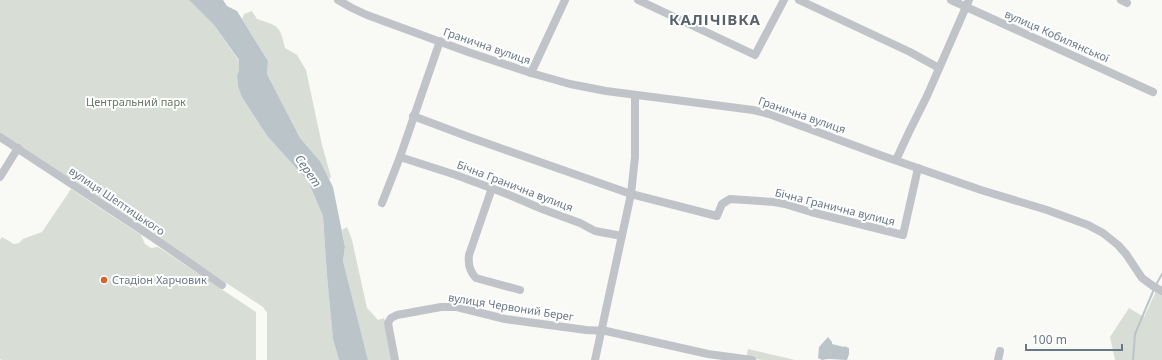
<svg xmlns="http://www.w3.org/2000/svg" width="1162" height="360" font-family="'Noto Sans',sans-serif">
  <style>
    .green { fill: #d8ddd6 }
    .water { fill: #bac4c9 }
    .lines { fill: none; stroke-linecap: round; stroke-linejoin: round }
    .stream { stroke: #bac4c9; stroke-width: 2 }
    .minor { stroke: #c0c4c8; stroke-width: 8 }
    .poi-dot { fill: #db6034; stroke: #fff; stroke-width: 1.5 }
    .labels { text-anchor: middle; stroke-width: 4; stroke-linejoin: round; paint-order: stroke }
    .street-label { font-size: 11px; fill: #697886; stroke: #fff }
    .park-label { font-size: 11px; fill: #677864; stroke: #fff }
    .poi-label { font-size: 11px; fill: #697886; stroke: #fff; text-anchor: start }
    .water-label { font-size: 12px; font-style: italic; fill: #657881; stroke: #fff }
    .district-label { font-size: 15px; font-weight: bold; letter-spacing: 1px; fill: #57626b; stroke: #fff }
  </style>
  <rect width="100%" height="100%" fill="#f9f9f6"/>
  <g class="green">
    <path d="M0,0H189L214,25L239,61V70L237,76L238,86L268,137L308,181L323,216L327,276L333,339L339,360H267V313L263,307L0,134Z"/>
    <path d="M252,11L257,19C279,26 280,26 285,48L297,55L306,70L322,145L331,177L329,179L320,161L300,138L267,74L268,61L242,19L244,14Z"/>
    <path d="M71,189L141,235L145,244L151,248L158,247L256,312V360H2L0,359V240L2,237L14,244L19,243L23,239L42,232Z"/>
    <path d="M347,227L352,240L367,308L378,320L384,318L394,360H368L343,261L345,247L342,230Z"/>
    <path d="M1156,291L1162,293V360H1115L1110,337L1129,308L1144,317Z"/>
    <path d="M748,349L795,360H763L746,358Z"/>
  </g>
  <g class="water">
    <path d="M189,0H223L227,6L237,11L268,61L267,74L300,138L320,161L333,187L345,247L343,261L368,360H339L333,339L327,276L323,216L308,181L268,137L242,97L238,86L237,76L239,70V60L214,25Z"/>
    <path d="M828,337L832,342V344L844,347V346L849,348V354L847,360C838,360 830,358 822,360L818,358L819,347Z"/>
  </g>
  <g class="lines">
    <g class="stream">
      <path d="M1156,285L1162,274"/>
      <path d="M1133,360L1135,334L1154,289"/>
    </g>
    <g class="minor">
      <path d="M338,0L352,8L367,15L468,52L531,73L570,84L606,91L753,110L769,114L880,155L981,190L1047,210L1088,225L1103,233L1118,245L1126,254L1142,278L1153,286L1162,291"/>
      <path d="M638,0L755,55L784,0"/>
      <path d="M799,0L910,52L939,68"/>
      <path d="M951,0L1153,92"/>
      <path d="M1121,0L1127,3"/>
      <path d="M531,73L565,0"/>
      <path d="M413,116L469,137L631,194L717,216L722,204L730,199L774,202L785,204L811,212L903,235L918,168"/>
      <path d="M0,137L152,237L222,285"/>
      <path d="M400,157L456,175L507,194L542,209L580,223L595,231L622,236"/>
      <path d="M896,160L909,132L927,96L969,0"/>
      <path d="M0,177L18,148"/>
      <path d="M492,188L469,255C468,263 470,272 476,278L520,290"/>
      <path d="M382,203L400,157L440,41"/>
      <path d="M395,360L388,323L391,318L397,315L441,307H457L505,319L586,330L606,331L708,354L752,360"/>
      <path d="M595,360L631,194L635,157V95"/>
      <path d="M998,360L1000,351"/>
    </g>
  </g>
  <circle class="poi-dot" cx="104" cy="280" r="4"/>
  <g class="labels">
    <g class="street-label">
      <text transform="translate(1057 36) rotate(24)" y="4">вулиця Кобилянської</text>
      <text transform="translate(487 46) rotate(19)" y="4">Гранична вулиця</text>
      <text transform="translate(802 115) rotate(19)" y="4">Гранична вулиця</text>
      <text transform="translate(515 186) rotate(21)" y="4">Бічна Гранична вулиця</text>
      <text transform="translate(117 201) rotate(34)" y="4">вулиця Шептицького</text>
      <text transform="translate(835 207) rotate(14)" y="4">Бічна Гранична вулиця</text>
      <text transform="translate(511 307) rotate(9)" y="4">вулиця Червоний Берег</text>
    </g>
    <g class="park-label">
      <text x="136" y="106">Центральний парк</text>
    </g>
    <g class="poi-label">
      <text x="112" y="284">Стадіон Харчовик</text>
    </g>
    <g class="water-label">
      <text transform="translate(308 171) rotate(55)" y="4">Серет</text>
    </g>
    <g class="district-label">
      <text x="715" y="25">КАЛІЧІВКА</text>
    </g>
  </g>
  <path d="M1026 344v6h96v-6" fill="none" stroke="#697886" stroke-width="2"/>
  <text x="1032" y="344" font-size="12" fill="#697886" stroke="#ffffff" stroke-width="3" paint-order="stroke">100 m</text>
</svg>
